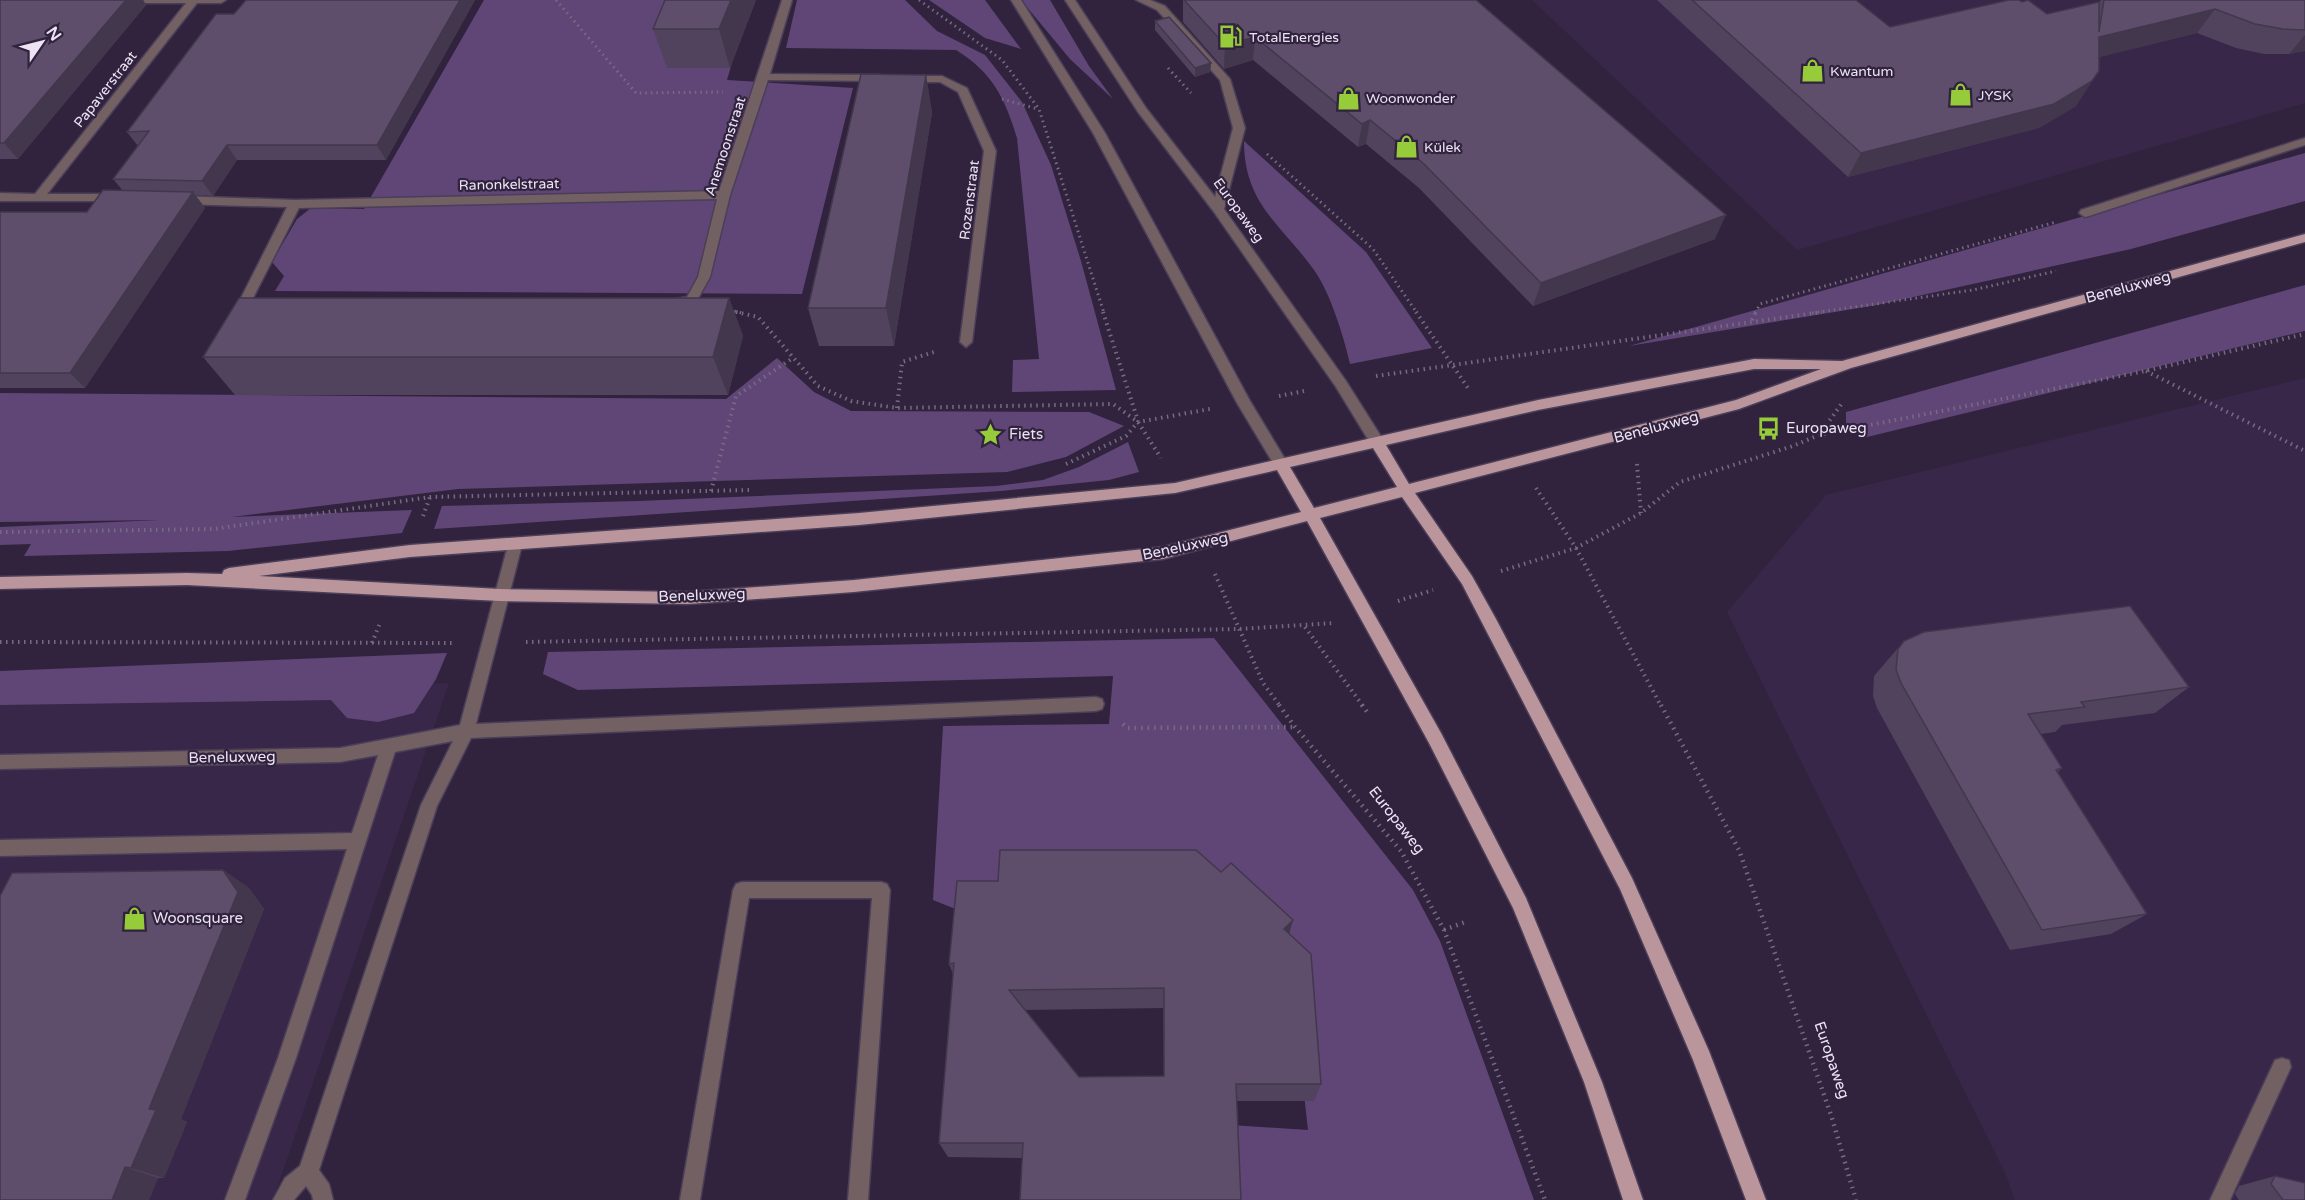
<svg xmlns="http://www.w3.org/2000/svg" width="2305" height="1200" font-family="'Varela Round',sans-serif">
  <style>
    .built { fill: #392749 }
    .green { fill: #604676 }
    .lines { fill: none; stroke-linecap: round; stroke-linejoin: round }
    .minor-casing { stroke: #4b3e58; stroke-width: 3 }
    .major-casing { stroke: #4b3e58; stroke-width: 3 }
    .path-far2 { stroke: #776b83; stroke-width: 3; stroke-dasharray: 1.5 4; stroke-linecap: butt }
    .path-far1 { stroke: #776b83; stroke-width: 4; stroke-dasharray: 1.5 4.5; stroke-linecap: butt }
    .path { stroke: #776b83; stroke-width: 4.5; stroke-dasharray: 1.5 5; stroke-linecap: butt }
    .minor { fill: #726063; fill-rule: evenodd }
    .major { fill: #ba959b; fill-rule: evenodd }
    .wall { fill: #51435d; fill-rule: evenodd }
    .shaded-wall { fill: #42374c }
    .building { fill: #5e4e6c; stroke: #42374c; stroke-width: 1.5; fill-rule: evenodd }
    .labels { text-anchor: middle; stroke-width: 4.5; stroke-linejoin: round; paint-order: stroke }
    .far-poi-label { font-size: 14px; fill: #ece3f5; stroke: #31233e; text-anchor: start }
    .far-street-label { font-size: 14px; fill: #ece3f5; stroke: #31233e }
    .street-label { font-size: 15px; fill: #ece3f5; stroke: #31233e }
    .poi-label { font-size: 15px; fill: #ece3f5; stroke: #31233e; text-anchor: start }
  </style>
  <rect width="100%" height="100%" fill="#31233e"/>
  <g class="built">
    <path d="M1532,0H2305V103L1797,250Z"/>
    <path d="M2305,378V1200H2015L2005,1173L1727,612L1826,495Z"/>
    <path d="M449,683L273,1200H0V694Z"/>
  </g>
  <g class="green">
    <path d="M484,0H750L727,80L853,88L802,294L275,291L284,276L272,262L297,219L311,208L364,209Z"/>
    <path d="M797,0H905L937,31L985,55L1022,102L1051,165L1081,261L1116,390L1012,392L1013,360L1039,359L1017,138C1005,98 992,72 956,50L786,48Z"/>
    <path d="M929,0H985L1021,49L985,38Z"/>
    <path d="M1021,0H1050L1089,66L1113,99L1070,59Z"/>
    <path d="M1244,141L1366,252L1432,348L1350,364C1344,337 1330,292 1314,270C1281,224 1244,204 1244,141Z"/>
    <path d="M2305,153V201L2131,249L1877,305L1629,346Z"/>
    <path d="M2305,285V331L1863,438L1846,426V412Z"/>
    <path d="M777,358L814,392L851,411L1089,412L1124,426L1066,457L1007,472L458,489L231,517L412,510L402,533L228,551L24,556L31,544L0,545V527L159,520L0,522V393L726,399Z"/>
    <path d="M1128,442L1139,472L1109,480L1001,491L434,529L442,506L639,501L996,486L1043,480L1079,467Z"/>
    <path d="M1214,638L1413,890L1440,941L1534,1200H1222L1215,1124L1308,1130L1293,996L978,918L933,900L943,726L1109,724L1113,676L578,690L543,674L548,652Z"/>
    <path d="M447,653L436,679L414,713L378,722L347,718L331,700L0,705V671Z"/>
  </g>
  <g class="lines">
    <defs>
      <g id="minor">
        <path d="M117,0H226L221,3H197L47,194H117L123,198L121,201H0V193L35,194L186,3H122Z"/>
        <path d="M782,0H792L770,74L880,75L885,78L880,81L768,80L730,195L710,277L695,304L674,307L668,303L670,300L687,297L698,277L717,199L299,208L252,300L261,301L263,304C258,311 243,311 238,304L287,207L180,204L174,200L180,196L295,200L719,191Z"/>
        <path d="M1011,0H1021L1105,133L1250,401L1288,464L1286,468H1276L1237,403L1093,133Z"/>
        <path d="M1065,0H1075L1146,108L1215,197L1233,128L1220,80L1157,10L1136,0H1150L1165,6L1230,79L1245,128L1224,209L1346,381L1382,438L1384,442L1382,446H1372L1336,387L1214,212L1138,112Z"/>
        <path d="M942,76L967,88L996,151L972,342L966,347L960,342L984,151L958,92L940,82H907L902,79L907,76Z"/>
        <path d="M2305,138V145L2089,216L2085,217L2079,213L2081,210Z"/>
        <path d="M515,539L520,541L522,545L476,724L1096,697L1102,699L1104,704L1102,709L1096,711L471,738L437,806L319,1170L329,1184L333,1200H313L312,1195L306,1186L294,1200H273L285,1178L300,1166L421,805L453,741L395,752L296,1058L245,1200H225L278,1058L347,849L0,856V840L352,833L378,755L340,762L0,769V755L340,748L460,725L508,545L510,541Z"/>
        <path d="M742,882H881L887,884L890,890L868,1200H848L872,898H749L700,1200H680L733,890L736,884Z"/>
        <path d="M2282,1058L2289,1060L2291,1067L2230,1200H2210L2275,1060Z"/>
      </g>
      <path id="major" d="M2305,234V242L1851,368L1739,409L1415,493L1472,576L1496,619L1632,878L1709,1051L1766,1200H1746L1693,1060L1620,889L1462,584L1402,497L1320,518L1441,733L1526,898L1602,1082L1643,1200H1623L1584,1082L1513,908L1429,743L1307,521L1163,559L854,592L688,604L500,601L187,585L0,589V577L187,573L222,574L224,570L229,568L410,545L859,513L1175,483L1538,400L1754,359L1842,361ZM1754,369H1821L1736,400L1409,484L1386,445L1538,410ZM1373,448L1397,487L1314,508L1290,467ZM1277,470L1301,512L1163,547L854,580L688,592L500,589L259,576L410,557L859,525L1175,493Z"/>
    </defs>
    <use href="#minor" class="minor-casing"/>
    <use href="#major" class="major-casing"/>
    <g class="path-far2">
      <path d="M556,0L636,93L723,92"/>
      <path d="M919,0L1002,60L1039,109L1104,313"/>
      <path d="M1168,68L1191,93"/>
      <path d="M1002,99L1038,109"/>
      <path d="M1267,154L1373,249L1417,313"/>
      <path d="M729,310L742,313"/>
      <path d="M1755,313L1760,304L2056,222"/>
      <path d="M1812,313L1973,290L2056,271"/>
    </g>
    <g class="path-far1">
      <path d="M736,312L758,317L818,386L851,401L897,408L1113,404L1138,422L1161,458"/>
      <path d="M1103,312L1138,421"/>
      <path d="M1416,312L1468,388"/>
      <path d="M1752,320L1756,312"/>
      <path d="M2146,371L2305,451"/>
      <path d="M1376,376L1822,312"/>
      <path d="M1279,396L1304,391"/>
      <path d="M897,408L902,362L937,351"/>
      <path d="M1819,435L1843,402"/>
      <path d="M1066,464L1126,436L1138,422L1210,409"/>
      <path d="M1637,464L1641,513"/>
      <path d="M1536,488L1576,548L1661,706"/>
      <path d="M711,491L736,396L793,358"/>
      <path d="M423,516L430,497"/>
      <path d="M0,532L214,529L430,497L749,490"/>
      <path d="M1501,571L1576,548L1641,513L1680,482L1793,446L1819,435L2145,371L2305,334"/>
      <path d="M1215,574L1263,683L1280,706"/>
      <path d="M1398,601L1433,590"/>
      <path d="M1305,627L1363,706"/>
      <path d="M0,642L453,643"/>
      <path d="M526,642L1239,629L1334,623"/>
      <path d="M372,643L380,623"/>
    </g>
    <g class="path">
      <path d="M1279,705L1295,727L1401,851L1444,930L1545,1200"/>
      <path d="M1362,705L1367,712"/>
      <path d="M1661,705L1739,850L1831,1115L1856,1200"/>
      <path d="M1123,724L1128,728L1294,727"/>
      <path d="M1444,930L1468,921"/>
    </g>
    <use href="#minor" class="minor"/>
    <use href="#major" class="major"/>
  </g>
  <g class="wall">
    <path d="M0,0H143L146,5L18,159H0Z"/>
    <path d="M475,0L386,160H237L213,196L195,195L205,208L85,388H0V212H87L123,191L113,179L138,146L127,132L234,14Z"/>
    <path d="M665,0H756L730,68H667L653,29Z"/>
    <path d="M1183,0H1476L1715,239L1533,306L1419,188L1366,144L1358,147L1253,60L1224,69L1183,22Z"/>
    <path d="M1657,0H1856L1890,27L2047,14L2099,3L2101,0H2305V51L2289,54H2264L2236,48L2197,33L2099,57L2076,106L2039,128L1848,177Z"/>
    <path d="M1155,21L1211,63L1210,72L1195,77L1155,30Z"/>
    <path d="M926,75L932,113L894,346H819L808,308Z"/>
    <path d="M729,298L743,336L728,395H235L203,357Z"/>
    <path d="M1904,641L2189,687L2155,713L2062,725L2055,732L2041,734L2062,768L2058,772L2147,914L2111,934L2010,950L1877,708L1873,696L1874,676Z"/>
    <path d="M223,870L249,888L264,909L181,1119L187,1122L164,1178H158L149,1200H0Z"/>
    <path d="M1221,872L1293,920L1289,934L1321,1084L1314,1101H1237L1023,1158L948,1157L939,1143L953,974L949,964L998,881ZM1163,1008L1164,1076L1079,1077L1025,1010Z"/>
    <path d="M2275,1176L2305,1200H2239L2235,1194L2239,1186Z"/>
  </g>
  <g class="shaded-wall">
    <path d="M126,0H143L146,5L18,159L4,143Z"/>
    <path d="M460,0H475L386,160L377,145Z"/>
    <path d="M731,0H756L730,68L719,29Z"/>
    <path d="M2215,9L2197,33L2083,61L2099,37Z"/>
    <path d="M2305,35V51L2289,54Z"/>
    <path d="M1255,37L1253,60L1224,69L1225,45Z"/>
    <path d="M1211,63L1210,72L1195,77V68Z"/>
    <path d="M2099,71L2076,106L2039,128L1848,177L1861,153Z"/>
    <path d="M926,75L932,113L894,346L886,308Z"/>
    <path d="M1370,120L1366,144L1358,147L1362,124Z"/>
    <path d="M227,145L237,160L213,196L202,181Z"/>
    <path d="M193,192L205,208L85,388L70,373Z"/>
    <path d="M1726,215L1715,239L1533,306L1541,283Z"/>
    <path d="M729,298L743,336L728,395L713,357Z"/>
    <path d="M223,870L249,888L264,909L181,1119L187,1122L164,1178L131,1168Z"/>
    <path d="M1293,920L1287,942L1284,929Z"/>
    <path d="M125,1167L158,1178L149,1200H112Z"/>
  </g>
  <g class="building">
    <path d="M0,0H126L4,143H0Z"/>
    <path d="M246,0H460L377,145H227L202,181L113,179L149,131L127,132L216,14H234Z"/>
    <path d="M665,0H731L719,29H653Z"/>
    <path d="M1184,0H1476L1726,215L1541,283L1424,164L1370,120L1362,124L1255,37L1225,45Z"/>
    <path d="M1692,0H1856L1890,27L2009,0H2019L2022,2L2028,0L2047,14L2099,2V32L2104,0H2305V30L2283,29L2255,24L2215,9L2099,37V71L2092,81L2054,104L1861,153Z"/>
    <path d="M1169,17L1211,63L1195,68L1155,21Z"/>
    <path d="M861,74L926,75L886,308H808Z"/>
    <path d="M103,190L193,192L70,373H0V212H87Z"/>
    <path d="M239,298H729L713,357H203Z"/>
    <path d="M2130,606L2189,687L2081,702L2085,707L2028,714L2062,768L2056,770L2147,914L2042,930L1901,683L1896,670L1898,649L1904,641L1924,632Z"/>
    <path d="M1000,850H1196L1221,872L1231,863L1293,920L1284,929L1311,954L1321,1084H1236L1241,1200H1020L1023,1143H939L954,963L949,964L957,881H998ZM1164,988V1076L1079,1077L1009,990Z"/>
    <path d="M223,870L238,892L149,1109L156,1110L131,1168L125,1167L112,1200H0V896L12,873Z"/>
    <path d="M2275,1176L2305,1183V1200H2283L2271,1184Z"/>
  </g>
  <defs>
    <symbol id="fuel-bare" viewBox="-9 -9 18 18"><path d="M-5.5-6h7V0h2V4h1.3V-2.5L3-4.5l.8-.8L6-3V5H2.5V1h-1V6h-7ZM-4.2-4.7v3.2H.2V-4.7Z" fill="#96cc3a" stroke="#31233e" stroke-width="2.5" paint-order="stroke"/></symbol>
    <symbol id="shop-bare" viewBox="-9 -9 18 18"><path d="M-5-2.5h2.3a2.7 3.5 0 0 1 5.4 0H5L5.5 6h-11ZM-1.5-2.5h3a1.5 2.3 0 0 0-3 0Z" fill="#96cc3a" stroke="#31233e" stroke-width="2.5" paint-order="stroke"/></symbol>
    <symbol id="bus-bare" viewBox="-9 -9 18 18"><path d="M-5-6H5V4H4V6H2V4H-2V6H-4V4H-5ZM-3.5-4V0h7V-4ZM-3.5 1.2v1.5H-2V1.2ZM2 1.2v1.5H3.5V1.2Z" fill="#96cc3a" stroke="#31233e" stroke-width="2.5" paint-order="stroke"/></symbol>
    <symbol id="sight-bare" viewBox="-9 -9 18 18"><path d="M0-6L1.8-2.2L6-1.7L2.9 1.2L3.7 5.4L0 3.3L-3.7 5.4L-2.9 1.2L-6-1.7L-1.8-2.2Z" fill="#96cc3a" stroke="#31233e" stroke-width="2.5" paint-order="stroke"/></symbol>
  </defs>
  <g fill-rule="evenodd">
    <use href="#fuel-bare" x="1214" y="20" width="33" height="33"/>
    <use href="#shop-bare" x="1796" y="54" width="33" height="33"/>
    <use href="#shop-bare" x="1944" y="78" width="33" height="33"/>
    <use href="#shop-bare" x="1332" y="82" width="33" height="33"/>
    <use href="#shop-bare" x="1390" y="130" width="33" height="33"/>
    <use href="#bus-bare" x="1752" y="412" width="33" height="33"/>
    <use href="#sight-bare" x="974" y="418" width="33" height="33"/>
    <use href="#shop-bare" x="118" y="902" width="33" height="33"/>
  </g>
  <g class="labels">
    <g class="far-poi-label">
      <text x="1249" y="42">TotalEnergies</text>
      <text x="1830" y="76">Kwantum</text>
      <text x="1978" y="100">JYSK</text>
      <text x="1366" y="103">Woonwonder</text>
      <text x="1424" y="152">Külek</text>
    </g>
    <g class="far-street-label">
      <text transform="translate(105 89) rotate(-52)" y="5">Papaverstraat</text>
      <text transform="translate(725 146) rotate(-72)" y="5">Anemoonstraat</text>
      <text transform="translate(509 184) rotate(-1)" y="5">Ranonkelstraat</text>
      <text transform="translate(969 200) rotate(-83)" y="5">Rozenstraat</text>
      <text transform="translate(1239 210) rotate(54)" y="5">Europaweg</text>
    </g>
    <g class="street-label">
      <text transform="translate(2128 287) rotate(-15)" y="5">Beneluxweg</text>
      <text transform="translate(1656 427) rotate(-15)" y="5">Beneluxweg</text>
      <text transform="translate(1185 546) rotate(-12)" y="5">Beneluxweg</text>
      <text transform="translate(702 595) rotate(-2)" y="5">Beneluxweg</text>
      <text transform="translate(232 757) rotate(-1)" y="5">Beneluxweg</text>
      <text transform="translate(1397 820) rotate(52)" y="5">Europaweg</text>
      <text transform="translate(1832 1060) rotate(71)" y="5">Europaweg</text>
    </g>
    <g class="poi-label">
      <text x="1786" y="433">Europaweg</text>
      <text x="1009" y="439">Fiets</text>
      <text x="153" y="923">Woonsquare</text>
    </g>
  </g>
  <g transform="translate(42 42) rotate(55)" stroke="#31233e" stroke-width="4.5" paint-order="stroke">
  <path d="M0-4.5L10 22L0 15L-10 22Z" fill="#ece3f5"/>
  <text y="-9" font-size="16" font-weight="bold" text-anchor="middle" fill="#ece3f5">N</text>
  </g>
</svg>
